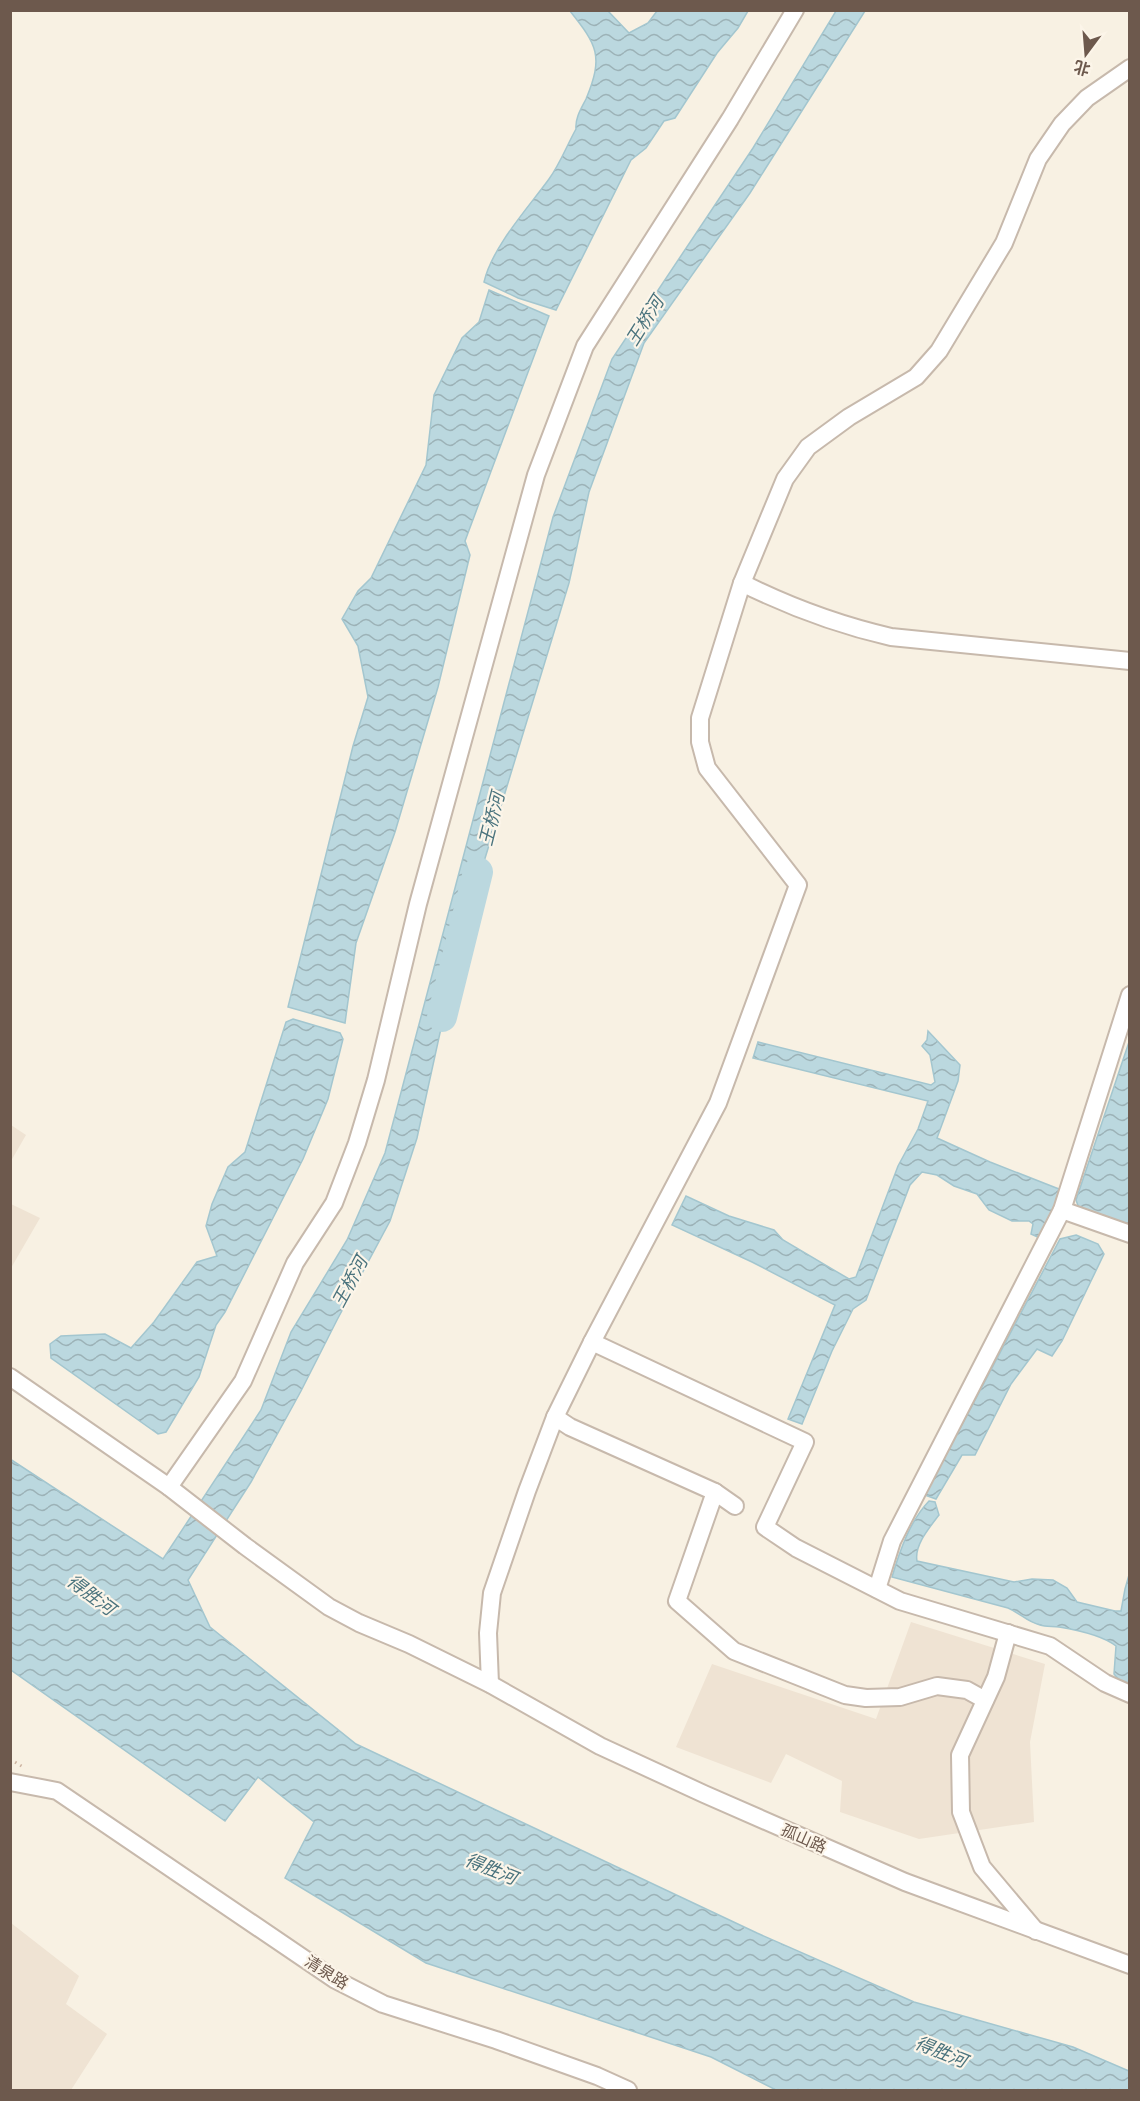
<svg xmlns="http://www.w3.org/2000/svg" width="1140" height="2101" font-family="Lato,'Noto Sans SC',sans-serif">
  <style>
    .residential { fill: #efe3d3 }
    .water { fill: url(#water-waves); stroke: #a3c6cf; stroke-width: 1.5 }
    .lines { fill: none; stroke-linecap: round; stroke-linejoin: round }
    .river { stroke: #bbd8df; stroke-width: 30 }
    .minor-casing { stroke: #c7b9ac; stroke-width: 20 }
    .path { stroke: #ceb5a2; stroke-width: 3; stroke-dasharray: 1.5 4.5; stroke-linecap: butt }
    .minor { stroke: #fff; stroke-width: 16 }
    .labels { text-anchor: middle; stroke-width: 4.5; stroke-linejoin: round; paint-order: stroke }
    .street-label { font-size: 16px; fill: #6d594d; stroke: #fcf5e9 }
    .water-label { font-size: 18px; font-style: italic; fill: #4a737d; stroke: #fcf5e9 }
  </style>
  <defs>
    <pattern id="water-waves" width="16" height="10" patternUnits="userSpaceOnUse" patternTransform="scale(1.5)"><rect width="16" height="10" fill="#bbd8df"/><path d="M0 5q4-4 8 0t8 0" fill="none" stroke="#9cb2b7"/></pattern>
  </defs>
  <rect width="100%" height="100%" fill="#f8f1e3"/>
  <g class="residential">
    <path d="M11,1125L26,1135L11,1161Z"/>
    <path d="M11,1204L40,1218L11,1268Z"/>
    <path d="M911,1622L1045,1664L1030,1742L1034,1822L919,1839L840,1812L842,1781L786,1754L771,1783L676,1747L712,1664L876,1719Z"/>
    <path d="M11,1923L79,1976L66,2004L107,2034L71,2090H11Z"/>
  </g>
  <g class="water">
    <path d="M570,11H608L629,33L648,23L657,11H748L738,28L717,53L675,118L664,121L646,148L631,160L556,310L518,298L484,282C492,247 528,208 549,179C560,164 567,145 576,129C575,118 581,109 586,99C604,56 597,45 570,11Z"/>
    <path d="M836,11H865L750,193L644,343L589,492L569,583L461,937L417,1138L390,1221L337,1320L301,1391L251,1482L188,1580L210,1627L356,1744L757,1933L914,2002L1073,2047L1129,2071V2090H776L711,2057L426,1963L285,1878L314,1822L258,1777L225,1821L11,1670L10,1459L163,1559L261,1410L291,1332L347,1240L385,1153L553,517L612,359L753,148Z"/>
    <path d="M489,290L549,316L465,541L470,555L438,687L395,832L356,943L345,1023L288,1007L353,746L368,697L358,646L342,619L358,591L371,578L426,465L434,395L462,338L479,322Z"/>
    <path d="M293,1019L340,1033L343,1039L328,1099L303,1159L225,1312L216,1325L199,1377L166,1432L158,1434L51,1358L50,1344L61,1336L105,1334L131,1348L154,1322L197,1262L217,1256L206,1226L212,1204L228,1167L245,1152L286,1022Z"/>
    <path d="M928,1031L960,1065L958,1081L937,1138L990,1162L1059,1189L1053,1213L1042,1239L1031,1234L1033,1224L1029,1221H1012L989,1210L977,1194L954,1186L937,1175L922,1172L910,1185L866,1300L853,1309L832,1351L802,1424L788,1419L835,1305L752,1262L672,1225L686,1196L729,1216L774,1230L783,1240L849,1279L856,1277L898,1166L918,1129L928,1101L753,1058L758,1042L931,1085L935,1082L930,1055L922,1046L927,1040Z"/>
    <path d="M1129,1042V1229L1080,1211L1076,1200Z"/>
    <path d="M1076,1235L1098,1244L1104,1254L1062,1341L1052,1356L1037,1349L1011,1384L975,1455H962L936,1499L925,1495L1060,1239Z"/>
    <path d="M929,1501L935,1502L939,1515C930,1527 914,1545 917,1561L1014,1582L1032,1579L1053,1580L1067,1588L1077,1602L1115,1611H1121L1125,1589L1129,1575V1683L1120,1681L1114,1674L1116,1646C1102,1635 1077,1630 1059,1627C1053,1626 1046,1627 1040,1625C1027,1622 1020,1613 1008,1608L892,1577C900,1550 910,1521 929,1501Z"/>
  </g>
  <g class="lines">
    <path class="river" d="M442,1017L478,872"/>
    <defs>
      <g id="minor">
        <path d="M742,583C790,607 839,625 891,637L1130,661"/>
        <path d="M1062,1210L1130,1234"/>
        <path d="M592,1342L805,1442L765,1527L796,1548L900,1601L1050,1646L1105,1683L1130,1694"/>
        <path d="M10,1377L169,1487L245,1546L329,1607L359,1623L409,1644L490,1684L600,1746L704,1794L905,1882L1130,1965"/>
        <path d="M555,1417L570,1427L715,1492L735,1506"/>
        <path d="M169,1487L243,1381L295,1263L334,1203L357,1143L376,1080L418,904L536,475L585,346L730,119L795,10"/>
        <path d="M715,1492L677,1601L734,1651L845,1695L866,1698L900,1697L937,1686L967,1690L985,1700"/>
        <path d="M877,1589L892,1541L1062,1210L1130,995"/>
        <path d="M1008,1633L996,1677L960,1755L961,1812L982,1867L1036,1931"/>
        <path d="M490,1684L488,1633L492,1593L527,1491L555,1417L592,1342L718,1103L798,885L707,768L700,742V718L742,583L785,479L808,447L849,417L916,377L939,351L1004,243L1038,159L1062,124L1087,98L1130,68"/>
        <path d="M10,1782L57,1791L334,1979L383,2004L496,2040L597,2076L628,2090"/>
      </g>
    </defs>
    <use href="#minor" class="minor-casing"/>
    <path class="path" d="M10,1759L23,1767"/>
    <use href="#minor" class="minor"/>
  </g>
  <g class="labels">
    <g class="street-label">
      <text transform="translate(804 1838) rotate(24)" y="6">孤山路</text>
      <text transform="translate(327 1972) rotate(32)" y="6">清泉路</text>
    </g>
    <g class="water-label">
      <text transform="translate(645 321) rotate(-58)" y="6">王桥河</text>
      <text transform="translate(492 819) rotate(-76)" y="6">王桥河</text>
      <text transform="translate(350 1282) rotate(-62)" y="6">王桥河</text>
      <text transform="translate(91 1595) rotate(37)" y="6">得胜河</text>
      <text transform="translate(491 1869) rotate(22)" y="6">得胜河</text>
      <text transform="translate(941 2052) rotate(22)" y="6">得胜河</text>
    </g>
  </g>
  <rect width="1140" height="2101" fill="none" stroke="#6d594d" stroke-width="24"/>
  <g transform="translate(1086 54) rotate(196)" stroke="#fcf5e9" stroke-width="4.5" paint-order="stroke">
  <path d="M0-4.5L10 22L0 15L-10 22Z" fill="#6d594d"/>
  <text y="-9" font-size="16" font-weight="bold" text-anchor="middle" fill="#6d594d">北</text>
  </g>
</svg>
